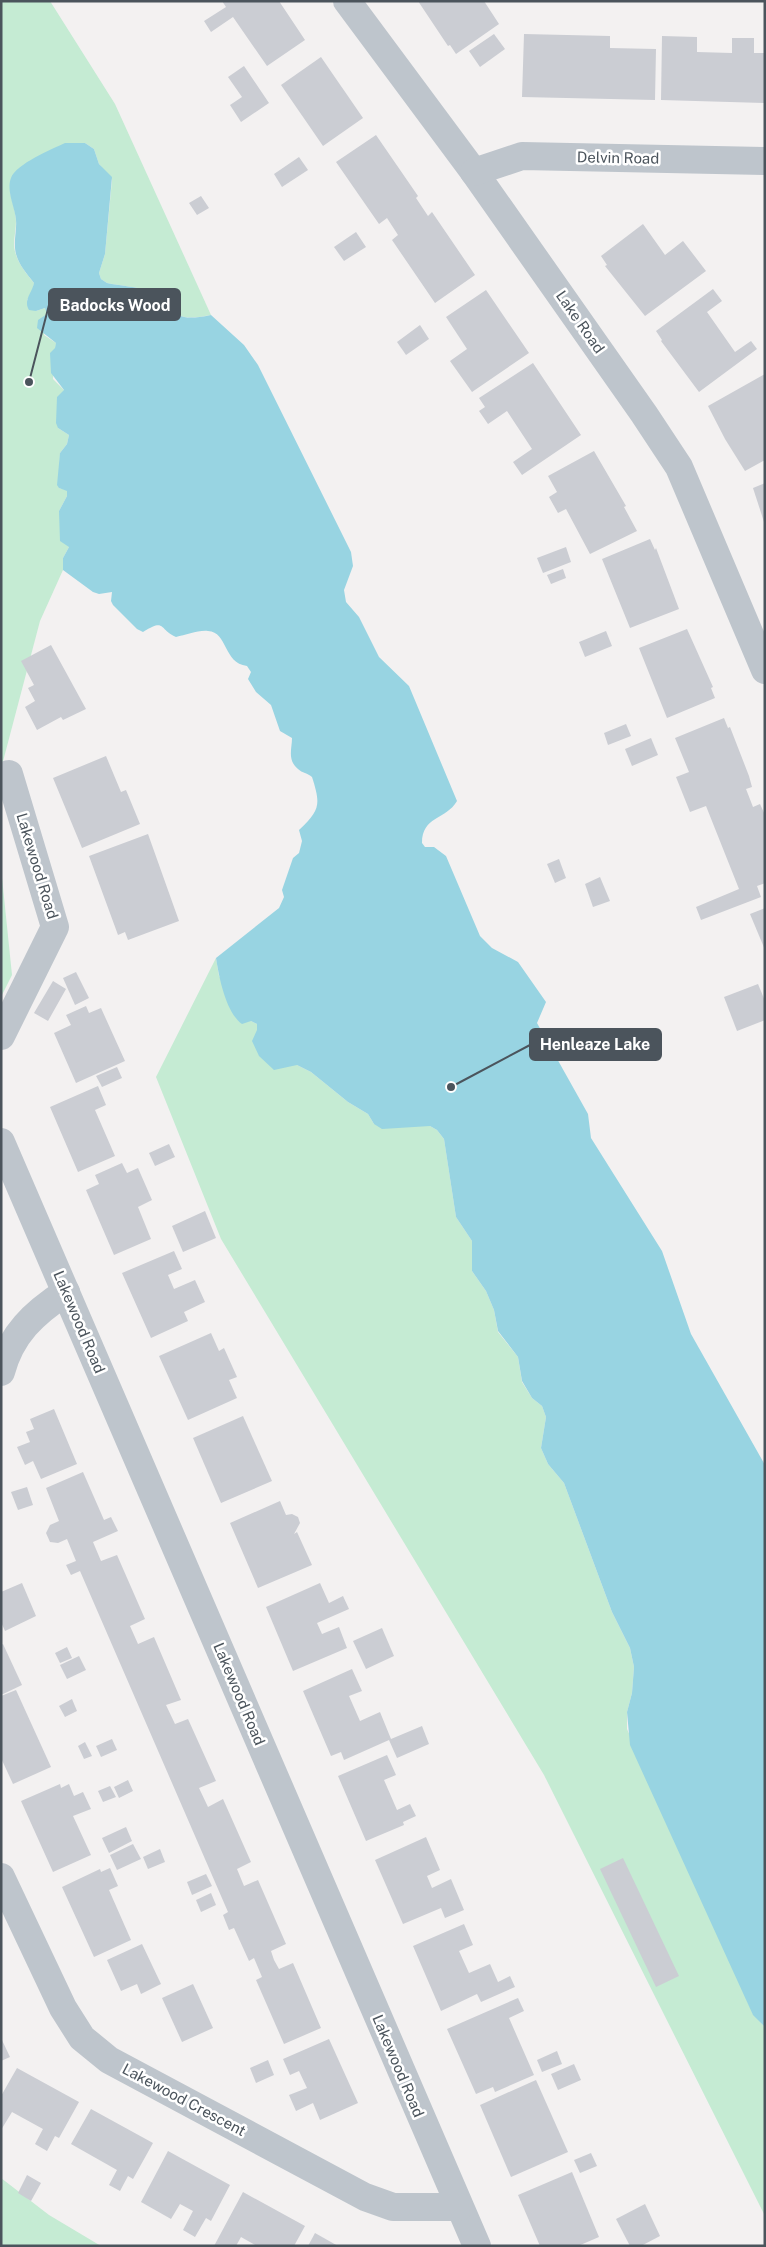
<svg xmlns="http://www.w3.org/2000/svg" width="766" height="2247" font-family="'Public Sans',sans-serif">
  <style>
    .green { fill: #c5ebd3 }
    .water { fill: #98d4e2 }
    .building { fill: #cbcdd3 }
    .lines { fill: none; stroke-linecap: round; stroke-linejoin: round }
    .minor { stroke: #bec5cc; stroke-width: 28 }
    .labels { text-anchor: middle; stroke-width: 5; stroke-linejoin: round; paint-order: stroke }
    .street-label { font-size: 15px; fill: #4b545c; stroke: #fff }
    .leader { fill: none; stroke: #4b545c; stroke-width: 2 }
    .callout-dot { fill: #4b545c; stroke: #fff; stroke-width: 2 }
    .callout { fill: #4b545c; stroke: #4b545c; stroke-width: 2 }
    .callout-label { font-size: 16px; text-anchor: middle; font-weight: bold; fill: #fff }
  </style>
  <rect width="100%" height="100%" fill="#f3f1f1"/>
  <g class="green">
    <path d="M1,1H50L115,104L211,315C168,324 179,307 149,292C138,286 119,286 107,283L101,279L99,273L105,254L112,180L99,164L94,149L85,143L22,167C0,185 15,199 16,221C16,229 14,237 14,245C15,260 25,272 34,283L33,291L27,300L36,311L45,308L47,311L44,335L56,343L53,379L64,390L58,428L69,435L67,444L60,453L59,488L67,490V496L59,511L69,547L63,558V570L40,621L1,769Z"/>
    <path d="M1,868L12,975L1,997Z"/>
    <path d="M216,958L219,976L251,1021L257,1024V1030L297,1065L311,1072L348,1102L368,1114L374,1124L430,1126L437,1130L444,1139L456,1217L472,1241V1271L486,1291L494,1310L498,1332L518,1357L522,1382L532,1398L542,1406L546,1417L541,1448L548,1464L564,1483L612,1612L630,1648L634,1667L632,1693L627,1712V1729L753,2014L765,2027V2216L544,1775L221,1239L156,1077Z"/>
    <path d="M1,2178L49,2215L101,2246H1Z"/>
  </g>
  <path class="water" d="M65,143H85L94,149L99,164L112,177L105,254L99,273L101,279L107,283C119,286 138,286 149,292C179,308 168,324 211,315L244,345L258,365L351,552L353,566L344,590L346,602L359,617L379,657L409,686L457,801C446,820 422,816 422,843L425,847H434L446,856L480,936L492,948L518,962L546,1002L537,1023L588,1114L591,1138L662,1251L691,1334L765,1465V2027L753,2015L630,1745L627,1712L632,1693L634,1667L630,1648L612,1612L564,1483L548,1464L541,1448L546,1417L542,1406L532,1398L522,1381L518,1357L498,1331L494,1310L486,1291L472,1271V1241L456,1217L444,1139L437,1130L430,1126L382,1129L374,1124L368,1114L348,1102L311,1072L297,1065L274,1070L259,1056L252,1041L257,1030V1024L251,1021L242,1024C226,1013 219,977 216,958L279,908L284,897L282,890L293,858L299,853L302,841L299,830C320,810 321,805 312,777C308,773 302,773 298,769C287,760 292,749 292,738L280,731L271,705L256,692L248,679L251,672L247,666C223,663 228,632 208,631C198,630 186,635 176,637C158,629 166,618 143,632L137,629L113,605L111,601L112,592L99,594L93,592L63,570V558L69,547L60,541L59,511L67,496V491L59,488L57,485L60,453L67,444L69,435L58,428L56,423L57,397L64,390L51,373L50,353L55,348L56,343L37,328L38,320L47,314L45,308L36,311L29,310C23,300 32,293 34,283C27,274 19,265 16,254C13,242 17,231 16,220C15,207 6,191 11,178C16,164 52,149 65,143Z"/>
  <g class="building">
    <path d="M222,1H279L305,40L267,66L233,17L211,32L204,21L226,7Z"/>
    <path d="M418,1H484L499,24L456,54L450,45L448,46Z"/>
    <path d="M494,34L505,49L480,67L469,51Z"/>
    <path d="M524,34L610,36V48L656,49L655,100L522,97Z"/>
    <path d="M662,36L697,37V52L732,53V38H754V53H765V103L661,100Z"/>
    <path d="M321,57L363,118L323,146L281,85Z"/>
    <path d="M244,66L269,103L241,122L230,105L242,97L228,77Z"/>
    <path d="M376,135L418,196L416,198L428,216L432,212L475,275L435,303L392,240L398,235L387,218L379,224L336,162Z"/>
    <path d="M299,157L308,170L282,187L274,174Z"/>
    <path d="M201,196L209,208L197,215L189,203Z"/>
    <path d="M643,224L665,255L683,241L706,271L645,316L605,266L607,265L601,256Z"/>
    <path d="M356,232L366,247L344,261L334,247Z"/>
    <path d="M713,289L722,301L707,312L735,352L751,341L757,349L699,392L661,341L662,340L656,331Z"/>
    <path d="M486,290L529,353L472,392L450,361L467,349L446,317Z"/>
    <path d="M420,325L429,339L406,355L397,342Z"/>
    <path d="M533,363L581,435L522,475L513,462L532,449L507,411L488,424L479,411L485,407L479,398Z"/>
    <path d="M765,374V460L745,471L725,439L708,406Z"/>
    <path d="M594,451L626,506L624,507L637,531L590,554L566,509L558,513L549,497L557,492L548,476Z"/>
    <path d="M765,483V525L753,488Z"/>
    <path d="M650,539L655,550L656,548L679,609L630,628L602,559Z"/>
    <path d="M566,547L571,562L543,573L537,558Z"/>
    <path d="M563,569L566,578L551,584L547,575Z"/>
    <path d="M687,629L713,687L711,688L715,698L667,718L639,648Z"/>
    <path d="M606,631L612,646L585,657L579,642Z"/>
    <path d="M51,645L86,709L63,720L61,717L37,730L25,707L35,701L28,688L34,685L21,661Z"/>
    <path d="M724,718L728,728L730,727L749,776L752,787L746,789L753,807L760,804L765,815V883L757,886L761,897L701,920L696,907L739,889L706,806L690,812L676,777L689,772L675,738Z"/>
    <path d="M626,724L631,736L608,745L604,733Z"/>
    <path d="M651,738L658,755L632,766L625,749Z"/>
    <path d="M106,756L121,792L126,790L140,824L82,848L53,778Z"/>
    <path d="M148,834L179,921L128,940L125,932L118,935L89,856Z"/>
    <path d="M559,859L566,878L555,883L547,864Z"/>
    <path d="M600,877L610,901L593,907L585,884Z"/>
    <path d="M765,908V950L750,914Z"/>
    <path d="M76,972L89,998L75,1005L63,978Z"/>
    <path d="M53,981L66,989L48,1021L34,1013Z"/>
    <path d="M758,984L765,1001V1020L737,1031L724,997Z"/>
    <path d="M86,1006L89,1013L101,1008L125,1061L76,1083L54,1033L71,1025L66,1015Z"/>
    <path d="M117,1067L122,1078L102,1087L96,1076Z"/>
    <path d="M98,1086L106,1105L95,1110L115,1156L78,1172L50,1107Z"/>
    <path d="M169,1144L175,1157L155,1166L149,1153Z"/>
    <path d="M122,1163L127,1173L138,1168L152,1200L138,1207L151,1239L114,1255L86,1190L99,1184L95,1175Z"/>
    <path d="M205,1211L216,1238L183,1252L172,1226Z"/>
    <path d="M174,1251L182,1269L168,1275L174,1289L195,1280L205,1302L184,1312L188,1321L151,1338L122,1273Z"/>
    <path d="M211,1333L219,1351L224,1348L237,1377L229,1380L237,1398L188,1420L159,1356Z"/>
    <path d="M54,1409L77,1464L41,1479L33,1461L25,1465L17,1447L30,1442L26,1432L34,1429L30,1419Z"/>
    <path d="M243,1416L272,1481L221,1503L193,1438Z"/>
    <path d="M83,1472L104,1520L111,1517L118,1531L93,1542L101,1561L117,1555L145,1619L130,1626L138,1644L154,1637L181,1700L166,1705L175,1724L188,1719L216,1781L199,1788L208,1807L223,1799L251,1862L237,1869L244,1886L258,1880L286,1944L271,1951L274,1960L279,1969L293,1963L321,2028L284,2044L256,1980L262,1977L254,1958L249,1961L234,1928L229,1930L223,1915L228,1912L80,1571L71,1575L66,1565L76,1561L67,1539L58,1543L50,1542L46,1533L50,1525L59,1521L46,1488Z"/>
    <path d="M27,1487L33,1505L18,1510L11,1492Z"/>
    <path d="M280,1501L286,1515L292,1514L298,1517L300,1523L294,1534L297,1532L312,1565L258,1588L230,1523Z"/>
    <path d="M22,1583L36,1616L5,1631L1,1622V1592Z"/>
    <path d="M320,1583L329,1603L343,1596L349,1609L317,1623L322,1634L339,1627L347,1648L293,1671L266,1607Z"/>
    <path d="M382,1628L394,1656L366,1669L353,1641Z"/>
    <path d="M3,1644L22,1685L1,1695V1645Z"/>
    <path d="M67,1647L72,1658L60,1663L55,1653Z"/>
    <path d="M79,1656L86,1670L67,1679L60,1665Z"/>
    <path d="M352,1669L362,1691L349,1696L360,1721L380,1712L391,1739L422,1726L429,1744L397,1758L389,1740L344,1760L341,1752L331,1756L303,1691Z"/>
    <path d="M16,1690L51,1767L13,1784L1,1758V1696Z"/>
    <path d="M72,1699L77,1711L65,1717L59,1706Z"/>
    <path d="M112,1739L117,1750L101,1757L96,1746Z"/>
    <path d="M85,1742L92,1756L84,1759L78,1746Z"/>
    <path d="M387,1755L396,1775L384,1780L397,1810L410,1804L416,1816L403,1822L404,1825L366,1841L338,1776Z"/>
    <path d="M128,1780L133,1791L119,1798L114,1787Z"/>
    <path d="M60,1784L61,1788L69,1784L74,1796L83,1792L91,1809L73,1816L91,1855L53,1872L21,1801Z"/>
    <path d="M110,1786L116,1797L103,1802L98,1791Z"/>
    <path d="M126,1827L132,1841L109,1853L102,1838Z"/>
    <path d="M426,1837L440,1870L427,1876L432,1888L451,1879L464,1910L445,1918L441,1908L403,1924L375,1860Z"/>
    <path d="M133,1844L141,1859L117,1870L110,1855Z"/>
    <path d="M160,1849L165,1862L148,1869L143,1857Z"/>
    <path d="M623,1858L679,1976L656,1987L600,1869Z"/>
    <path d="M110,1868L118,1886L109,1890L131,1940L94,1957L62,1887L100,1869L101,1872Z"/>
    <path d="M206,1874L212,1886L192,1895L187,1882Z"/>
    <path d="M211,1893L216,1905L201,1912L196,1900Z"/>
    <path d="M464,1924L473,1945L459,1951L469,1973L490,1964L498,1982L510,1976L515,1987L481,2002L477,1994L441,2011L413,1946Z"/>
    <path d="M142,1944L161,1984L141,1994L137,1984L121,1991L107,1960Z"/>
    <path d="M193,1984L213,2028L182,2042L162,1998Z"/>
    <path d="M518,1998L524,2011L509,2018L534,2075L495,2092L493,2087L476,2094L447,2029Z"/>
    <path d="M1,2038L10,2057L1,2061Z"/>
    <path d="M329,2039L358,2103L320,2120L313,2103L296,2111L289,2095L307,2088L299,2071L290,2075L283,2059Z"/>
    <path d="M557,2051L562,2064L542,2072L537,2060Z"/>
    <path d="M268,2060L274,2075L256,2083L250,2068Z"/>
    <path d="M574,2064L581,2080L558,2090L551,2074Z"/>
    <path d="M17,2068L79,2102L59,2138L55,2136L47,2151L35,2144L43,2129L12,2112L1,2130V2096Z"/>
    <path d="M536,2080L568,2152L511,2177L480,2105Z"/>
    <path d="M91,2109L153,2143L133,2179L128,2176L120,2191L109,2185L117,2170L71,2144Z"/>
    <path d="M168,2151L230,2185L211,2221L206,2218L195,2237L183,2230L193,2211L180,2204L171,2219L141,2202Z"/>
    <path d="M591,2153L597,2166L580,2173L574,2160Z"/>
    <path d="M572,2172L599,2237L578,2246H540L518,2195Z"/>
    <path d="M27,2175L41,2183L31,2201L18,2193Z"/>
    <path d="M243,2192L305,2226L294,2246H257L241,2237L236,2246H214Z"/>
    <path d="M645,2204L660,2236L641,2246H630L616,2219Z"/>
    <path d="M315,2233L338,2246H308Z"/>
  </g>
  <g class="lines">
    <g class="minor">
      <path d="M347,1L474,172L644,414L679,467L765,670"/>
      <path d="M474,172L522,156L765,161"/>
      <path d="M1,1036L55,927L9,774"/>
      <path d="M1,1142L477,2246"/>
      <path d="M1,1372C11,1334 34,1313 66,1292"/>
      <path d="M1,1877L63,2008L82,2038L109,2060L365,2197L393,2207H459"/>
    </g>
  </g>
  <g class="labels">
    <g class="street-label">
      <text transform="translate(618 158) rotate(1)" y="5">Delvin Road</text>
      <text transform="translate(580 322) rotate(55)" y="5">Lake Road</text>
      <text transform="translate(37 866) rotate(73)" y="5">Lakewood Road</text>
      <text transform="translate(79 1322) rotate(67)" y="5">Lakewood Road</text>
      <text transform="translate(239 1694) rotate(67)" y="5">Lakewood Road</text>
      <text transform="translate(398 2066) rotate(67)" y="5">Lakewood Road</text>
      <text transform="translate(184 2100) rotate(28)" y="5">Lakewood Crescent</text>
    </g>
  </g>
  <path class="leader" d="M29 382L49 305M451 1087L530 1045"/>
  <g class="callout-dot">
    <circle cx="29" cy="382" r="5"/>
    <circle cx="451" cy="1087" r="5"/>
  </g>
  <g class="callout">
    <rect x="49" y="289" width="131" height="31" rx="5"/>
    <rect x="530" y="1029" width="131" height="31" rx="5"/>
  </g>
  <g class="callout-label">
    <text x="115" y="311">Badocks Wood</text>
    <text x="595" y="1050">Henleaze Lake</text>
  </g>
  <rect width="766" height="2247" fill="none" stroke="#4b545c" stroke-width="5"/>
</svg>
